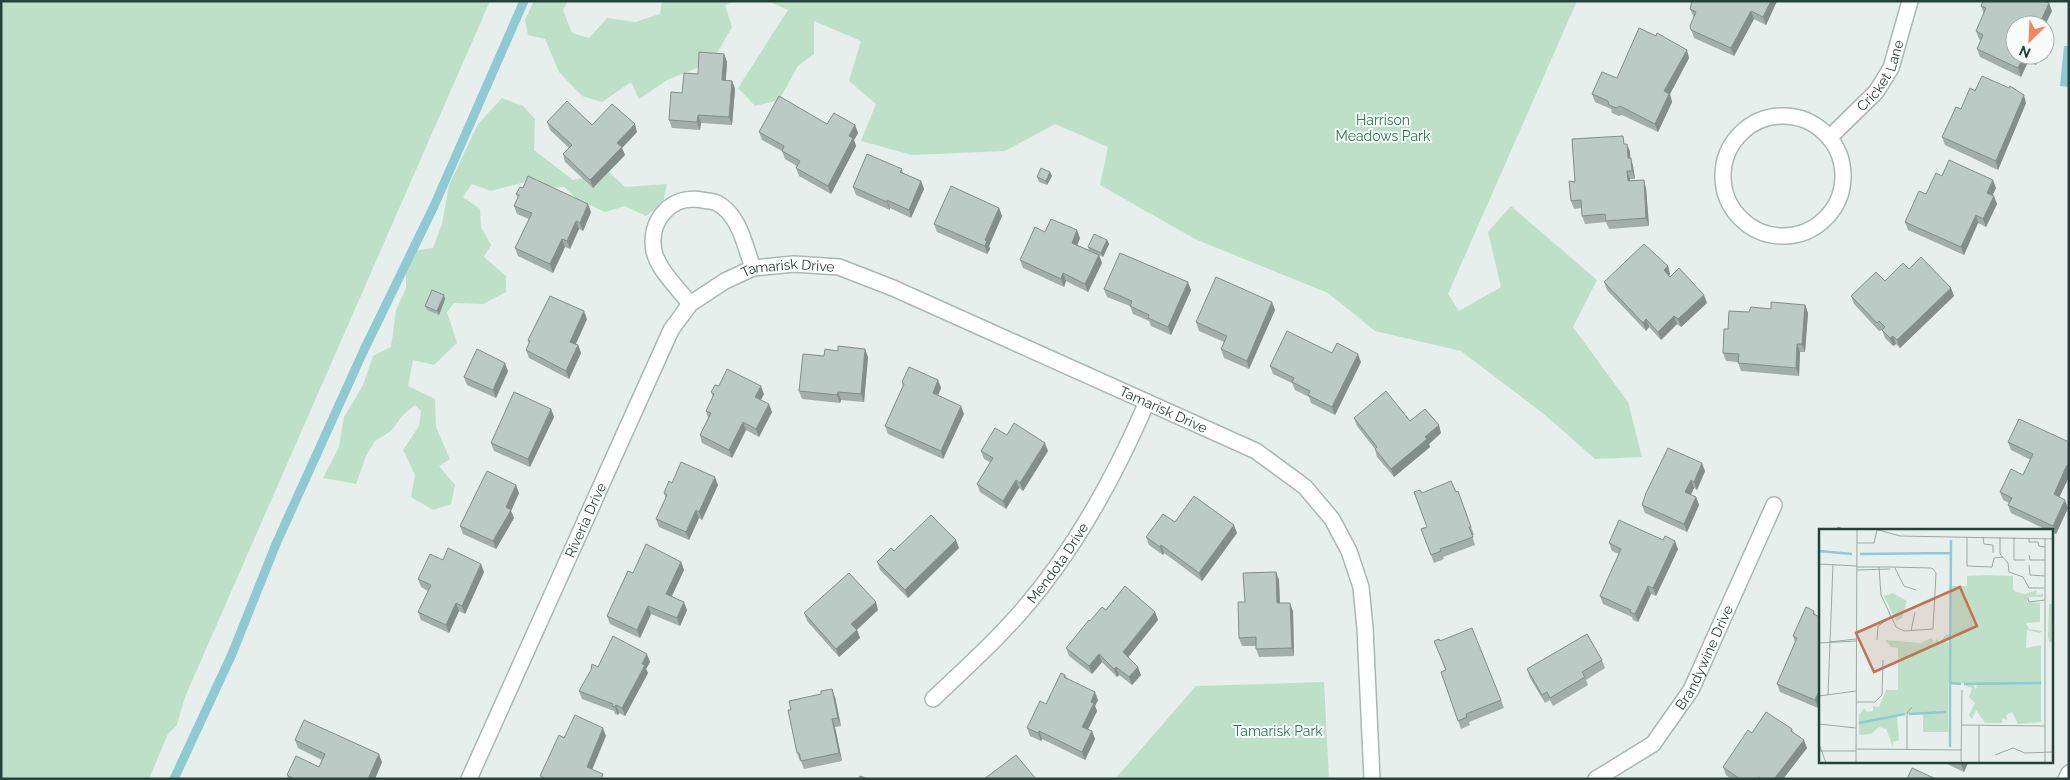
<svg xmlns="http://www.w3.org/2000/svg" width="2070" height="780" font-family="Raleway,sans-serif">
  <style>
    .green { fill: #bfe0c8 }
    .water { fill: #8ec9d4 }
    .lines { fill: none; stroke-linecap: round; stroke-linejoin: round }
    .stream { stroke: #8ec9d4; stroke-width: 9 }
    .minor-casing { stroke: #a8b8b2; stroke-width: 18 }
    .minor { stroke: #fff; stroke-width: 15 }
    .wall { fill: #a1aea9 }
    .shaded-wall { fill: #838d89 }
    .building { fill: #bbcac4; stroke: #838d89 }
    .labels { text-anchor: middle; stroke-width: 4; stroke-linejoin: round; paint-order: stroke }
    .street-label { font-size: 14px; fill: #24423a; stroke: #f7fbf9 }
    .park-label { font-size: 14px; fill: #2d7a4b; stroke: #f7fbf9 }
    .inset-river { fill: none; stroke: #8ec9d4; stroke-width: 2.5 }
    .inset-road { fill: none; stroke: #98aaa4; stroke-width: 1 }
    .view { fill: #c07456; fill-opacity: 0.15; stroke: #c07456; stroke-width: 2.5 }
    .inset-edge { fill: none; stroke: #24423a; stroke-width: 2.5 }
  </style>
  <rect width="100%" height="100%" fill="#e6efeb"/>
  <g class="green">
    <path d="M1,1H490L185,697L177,725L168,734L149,779H1Z"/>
    <path d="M534,1H568L563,10L572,33L589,38L607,18L635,22L660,14L662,1H736L725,5L732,27L712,62L667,80L639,99L631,82L602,102L582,96L559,72L545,39L528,35L525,20Z"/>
    <path d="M768,1H1577L1448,294L1459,311L1501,287L1488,232L1511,206L1597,280L1573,327L1628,402L1642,457L1595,459L1545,415L1461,351L1375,331L1328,293L1195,239L1100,185L1108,147L1055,124L1005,151L912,155L861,141L876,104L849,81L861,41L814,21V54L798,66L779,100L755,106L738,88L788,10Z"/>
    <path d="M502,98L523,106L535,119L534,150L573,180L609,172L625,187L667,184L663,203L646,216L625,206L605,212L576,198L564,187L544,188L537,179L491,191L472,184L463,197L480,209L481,227L491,245L484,257L506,276V292L483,304L454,303L447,312L457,343L434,365L413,360L408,386L435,399L436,427L450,459L439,466L455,485L451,504L433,510L411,497L415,475L403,450L419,426L421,411L415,405L402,416L391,431L375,441L366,456L356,484L323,478L339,447L344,417L363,385L373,356L391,347L396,310L406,288V252L433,248L442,224L449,185L478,124Z"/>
    <path d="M1324,682L1329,779H1115L1196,686Z"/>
  </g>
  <path class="water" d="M2064,46H2069V87L2060,86Z"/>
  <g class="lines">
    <path class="stream" d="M174,779L232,654L276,544L363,352L434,206L524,1"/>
    <defs>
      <g id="minor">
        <circle cx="1783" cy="176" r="60"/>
        <path id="s1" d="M1830,137L1876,92L1891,68L1910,1"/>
        <path d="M690,304C679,289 658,270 654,251C648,221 671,194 702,200C706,201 713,201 717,203C740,215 745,247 753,268"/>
        <path id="s2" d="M933,699C958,675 984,652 1007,627C1067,564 1113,481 1147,402"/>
        <path id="s3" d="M469,779L671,330L690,304L725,281L753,268L794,264L839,267L893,288L1256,451L1305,487L1332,519L1349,551L1361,587L1365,628L1372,779"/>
        <path id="s4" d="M1596,779L1653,744L1691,690L1774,505"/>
        <path d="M2066,779L2069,773"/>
      </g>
    </defs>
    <use href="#minor" class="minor-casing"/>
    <use href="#minor" class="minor"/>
  </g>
  <g class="wall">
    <path d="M1692,1H1777L1766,25L1754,19L1734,56L1694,38L1690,26L1694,18L1690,9Z"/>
    <path d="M1981,6L2052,11L2045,25L2015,55H2040L2036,65L2028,62L2021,77L1980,57L1977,49L1981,41L1979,39L1976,31L1984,14Z"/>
    <path d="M724,54L727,62L726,80L732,81L735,89L732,125L701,123L700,130L672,128L669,120L698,74Z"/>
    <path d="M1689,58L1670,94L1672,102L1658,132L1622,115L1619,116L1612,113L1611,109L1595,102L1592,94L1617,78Z"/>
    <path d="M2026,103L1998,170L1945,145L1942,137L1961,109Z"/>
    <path d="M547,122L592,125L637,132L622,148L625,155L593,188L565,162L563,154L569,148L550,130Z"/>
    <path d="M827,124L855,125L858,133L854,140L856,146L831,194L799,176L796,168L797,166L785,159L782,151L762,140L759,132Z"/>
    <path d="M1626,144H1627L1630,152V158L1633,166L1635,179H1630V181L1646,188L1649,226L1609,229L1606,222L1585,224L1582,216V208L1574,209L1571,201L1575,182Z"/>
    <path d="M902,169L903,173L921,181L924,189L911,218L890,208V210L856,195L853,187Z"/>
    <path d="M1050,172L1052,176L1047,185L1039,182L1037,177Z"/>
    <path d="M1942,176L1996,188L1992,195L1997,204L1986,227L1978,223L1964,255L1908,230L1905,222L1926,194Z"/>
    <path d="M516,194L591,212L583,231L579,229L570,249L565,247L553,273L518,256L515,248L529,219L517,214L514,206L518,198Z"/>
    <path d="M999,208L1002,216L989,246L990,249L987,254L937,232L934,224Z"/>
    <path d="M1045,232L1080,238L1077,245L1089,250L1088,247L1107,240L1109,244L1103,257L1099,255L1102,263L1088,292L1066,281L1064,287L1023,268L1020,260Z"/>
    <path d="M1668,266L1670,274L1669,276L1707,303L1681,327L1677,324L1661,340L1649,327L1646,331L1607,290L1604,282Z"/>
    <path d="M1909,269L1954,296L1900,348L1896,344L1893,346L1885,338L1882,330L1879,331L1854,304L1851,296L1885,281Z"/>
    <path d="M1104,289L1191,290L1171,335L1151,326L1149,321L1133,314L1130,306L1107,297Z"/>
    <path d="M445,299L439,315L427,310L425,306Z"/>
    <path d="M1805,305L1808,313L1805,352H1800L1799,376L1741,371L1738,362L1726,361L1723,353L1728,329L1771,309Z"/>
    <path d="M1275,310L1249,369L1224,358L1221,349L1224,342L1199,331L1196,322Z"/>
    <path d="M587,319L576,344L578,345L581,353L569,379L529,358L526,350L529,344L528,340Z"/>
    <path d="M1332,353L1361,362L1335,415L1311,403L1309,397L1295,390L1292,383L1273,374L1270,366Z"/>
    <path d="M824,356L868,357L864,402L841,400L840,403L802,399L799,391Z"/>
    <path d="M508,371L496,398L467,385L464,377Z"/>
    <path d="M938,380L941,388L938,395L964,414L943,459L888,434L885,426L903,386L902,382Z"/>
    <path d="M719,386L764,394L761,400L772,412L759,437L746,430L732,458L702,443L700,435L708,418L706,411L713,397L711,392Z"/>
    <path d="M551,409L554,417L530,467L494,451L491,443Z"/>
    <path d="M1354,418L1410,421L1441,433L1429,444L1430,447L1394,477L1377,457L1375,449L1357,426Z"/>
    <path d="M1007,435L1048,451L1023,491L1019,488L1006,509L980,492L977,484L990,462L984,459L981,451Z"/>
    <path d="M2008,442H2069V477L2059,497L2068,508L2056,534L2051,532V530H2047L2011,513L2008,505L2009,503L2003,500L2000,492L2023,475L2031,460L2011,450Z"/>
    <path d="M1705,471L1697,490L1694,488L1691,495L1696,497L1699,505L1687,532L1645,513L1642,505Z"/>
    <path d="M672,483L718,485L702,520L699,518L689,540L659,527L656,519L666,499L664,493Z"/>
    <path d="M1458,491L1474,535H1472L1475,545L1443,557L1444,559L1434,563L1421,529L1427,527L1422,493Z"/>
    <path d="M519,493L511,511L514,518L496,549L463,534L460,526Z"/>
    <path d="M1175,522L1237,533L1202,581L1164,553L1163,555L1149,545L1146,537Z"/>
    <path d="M1609,543L1678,549L1656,596L1651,594L1638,622L1633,620L1632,617L1603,604L1600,596L1619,554L1612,551Z"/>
    <path d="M959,548L908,598L880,570L877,562L894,551Z"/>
    <path d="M443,560L484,572L465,614L459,611L449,633L421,620L418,612L428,591L421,587L418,579Z"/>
    <path d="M681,562L684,570L672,596L687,610L680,626L651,614L640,638L610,624L607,616L633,573Z"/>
    <path d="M1276,572L1279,580L1280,603L1293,611L1294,656L1259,657L1256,649V646H1242L1239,638L1245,602Z"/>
    <path d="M878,610L857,630L860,638L839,657L807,621L804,613Z"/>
    <path d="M1106,610L1155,612L1158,620L1128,657L1141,675L1132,685L1119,675L1117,677L1102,662L1092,674L1069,656L1066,648L1090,621Z"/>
    <path d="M1814,611L1816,616L1818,708L1780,692L1777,684L1795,642L1793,636Z"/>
    <path d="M1440,641L1501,700L1504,708L1469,722L1470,725L1461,729L1441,672L1445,670Z"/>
    <path d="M1602,660L1605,668L1586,680L1588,685L1553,706L1550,700L1545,703L1530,678L1527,669Z"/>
    <path d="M650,662L646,669L648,673L625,716L619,713L618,715L615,714L614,711L582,699L579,691L598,667Z"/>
    <path d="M1065,675L1067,678L1098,700L1095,706L1097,711L1088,730L1092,731L1095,739L1085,760L1042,739L1041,741L1030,736L1027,728L1046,704Z"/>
    <path d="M835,697L841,726L835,727L842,761L804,769L801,761H800L797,753Z"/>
    <path d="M1792,729L1793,733L1807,748L1783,779H1731L1726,775L1723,767L1752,733Z"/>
    <path d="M295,740L382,762L375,779H288L287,775L319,767L322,760L298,748Z"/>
    <path d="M1941,761H1969L1964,772Z"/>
  </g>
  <g class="shaded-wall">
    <path d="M1771,1H1777L1766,25L1763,17Z"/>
    <path d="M2049,3L2052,11L2045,25H2039Z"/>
    <path d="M1751,11L1754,19L1734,56L1731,48Z"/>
    <path d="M1687,50L1689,58L1670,94L1672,102L1658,132L1655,124L1664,91Z"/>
    <path d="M724,54L727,62L725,88L722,80Z"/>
    <path d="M2025,55H2026L2028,62L2021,77L2018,68Z"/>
    <path d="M2034,55H2040L2036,65L2033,57Z"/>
    <path d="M732,81L735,89L732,125L729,117Z"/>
    <path d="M2024,95L2026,103L1998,170L1996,161Z"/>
    <path d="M698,115L701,123L700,130L697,122Z"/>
    <path d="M635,124L637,132L622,148L625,155L593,188L590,180L617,143Z"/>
    <path d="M855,125L858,133L854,140L856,146L831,194L828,186L849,136Z"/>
    <path d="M1627,144L1630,152L1631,166L1628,158Z"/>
    <path d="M1631,158L1633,166L1635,179L1632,171Z"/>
    <path d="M1627,171L1630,179V189L1628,181Z"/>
    <path d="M1050,172L1052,176L1047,185L1046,181Z"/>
    <path d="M1644,180L1646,188L1649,226L1646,218Z"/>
    <path d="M1993,180L1996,188L1990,201L1987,193Z"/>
    <path d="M921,181L924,189L911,218L909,210Z"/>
    <path d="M1994,196L1997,204L1986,227L1983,219Z"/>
    <path d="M887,200L890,208V210L887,202Z"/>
    <path d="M588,204L591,212L583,231L580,223Z"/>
    <path d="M999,208L1002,216L989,246L990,249L987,254L985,246V240Z"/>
    <path d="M1976,215L1978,223L1964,255L1961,247Z"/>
    <path d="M576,221L579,229L570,249L567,241Z"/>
    <path d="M1077,230L1080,238L1075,251L1072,243Z"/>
    <path d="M562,239L565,247L553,273L550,264Z"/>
    <path d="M1107,240L1109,244L1103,257L1101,253Z"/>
    <path d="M1099,255L1102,263L1088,292L1085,284Z"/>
    <path d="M1668,266L1670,274L1666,278L1664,270Z"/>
    <path d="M1063,273L1066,281L1064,287L1061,279Z"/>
    <path d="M1188,282L1191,290L1171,335L1168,327Z"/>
    <path d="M1951,288L1954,296L1900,348L1897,340Z"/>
    <path d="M444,295L445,299L439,315L437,311Z"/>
    <path d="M1704,295L1707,303L1681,327L1678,319Z"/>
    <path d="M1272,302L1275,310L1249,369L1247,361Z"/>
    <path d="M1805,305L1808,313L1805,352L1802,344Z"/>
    <path d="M584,311L587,319L573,350L570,342Z"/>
    <path d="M1674,316L1677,324L1661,340L1658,332Z"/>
    <path d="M1646,319L1649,327L1646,331L1643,323Z"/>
    <path d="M1893,336L1896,344L1893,346L1890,338Z"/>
    <path d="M1797,344L1800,352L1799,376L1796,368Z"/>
    <path d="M578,345L581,353L569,379L566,371Z"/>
    <path d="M865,349L868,357L864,402L861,394Z"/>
    <path d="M1358,354L1361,362L1335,415L1332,407Z"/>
    <path d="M505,363L508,371L496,398L493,390Z"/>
    <path d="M938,380L941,388L936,401L933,393Z"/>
    <path d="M761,386L764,394L758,405L755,397Z"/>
    <path d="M838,392L841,400L840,403L837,395Z"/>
    <path d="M769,404L772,412L759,437L756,429Z"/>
    <path d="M961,406L964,414L943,459L941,451Z"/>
    <path d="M551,409L554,417L530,467L528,459Z"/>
    <path d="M743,422L746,430L732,458L729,450Z"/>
    <path d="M1439,425L1441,433L1429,444L1430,447L1394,477L1391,469L1425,437Z"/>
    <path d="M1045,443L1048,451L1023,491L1020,483Z"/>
    <path d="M1702,463L1705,471L1697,490L1694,482Z"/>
    <path d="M2067,465L2069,469V477L2057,502L2054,494Z"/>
    <path d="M715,477L718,485L702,520L699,512Z"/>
    <path d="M1016,480L1019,488L1006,509L1003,501Z"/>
    <path d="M1691,480L1694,488L1688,500L1685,492Z"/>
    <path d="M516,485L519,493L511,511L514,518L496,549L493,541L506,507Z"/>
    <path d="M1696,497L1699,505L1687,532L1684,524Z"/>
    <path d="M2065,500L2068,508L2056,534L2053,526Z"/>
    <path d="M696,510L699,518L689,540L686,532Z"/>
    <path d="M1234,525L1237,533L1202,581L1199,573Z"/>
    <path d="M956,540L959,548L908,598L905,590Z"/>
    <path d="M1675,541L1678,549L1656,596L1653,588Z"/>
    <path d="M1161,545L1164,553L1163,555L1160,547Z"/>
    <path d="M681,562L684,570L669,602L666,594Z"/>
    <path d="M481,564L484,572L465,614L462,606Z"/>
    <path d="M1276,572L1279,580L1280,611L1277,603Z"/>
    <path d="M1648,586L1651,594L1638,622L1635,614Z"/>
    <path d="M684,602L687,610L680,626L677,618Z"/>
    <path d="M876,602L878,610L854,632L851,624Z"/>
    <path d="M456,603L459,611L449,633L446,625Z"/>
    <path d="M1290,603L1293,611L1294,656L1292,648Z"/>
    <path d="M648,606L651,614L640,638L637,630Z"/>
    <path d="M1155,612L1158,620L1126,660L1123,652Z"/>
    <path d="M857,630L860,638L839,657L836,649Z"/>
    <path d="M647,654L650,662L646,669L648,673L625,716L622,708Z"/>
    <path d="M1099,654L1102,662L1092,674L1089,666Z"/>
    <path d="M1116,667L1119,675L1117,677L1114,669Z"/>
    <path d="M1138,667L1141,675L1132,685L1129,677Z"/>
    <path d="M832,689L835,697L841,726L838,718Z"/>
    <path d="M1820,689V703L1818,708L1815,700Z"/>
    <path d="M1095,692L1098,700L1095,706L1097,711L1085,735L1082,727L1091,702Z"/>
    <path d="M616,705L619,713L618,715L615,707Z"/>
    <path d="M832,719L835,727L842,761L839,753Z"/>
    <path d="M603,728L606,736L590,775L587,767Z"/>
    <path d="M1039,731L1042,739L1041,741L1038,733Z"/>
    <path d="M1092,731L1095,739L1085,760L1082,752Z"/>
    <path d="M1804,740L1807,748L1783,779H1774Z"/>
    <path d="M379,754L382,762L375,779H368Z"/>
    <path d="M1963,761H1969L1964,772L1961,764Z"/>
  </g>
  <g class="building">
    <path d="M1692,1H1771L1763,17L1751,11L1731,48L1691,30L1690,26L1696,12L1690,9Z"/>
    <path d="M1983,1H2044L2049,3L2039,25H2015V55H2025L2018,68L1977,49L1983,35L1976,31L1986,8L1981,6Z"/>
    <path d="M1639,28L1656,36L1657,33L1687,50L1664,91L1669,94L1655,124L1620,106L1616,108L1609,105L1608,101L1592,94L1602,72L1617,78Z"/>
    <path d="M699,52L724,54L722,80L732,81L729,117L698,115L697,122L669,120L671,92L682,93L684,73L698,74Z"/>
    <path d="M1982,76L2009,88L2010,86L2024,95L1996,161L1942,137L1956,107L1961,109L1970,88L1975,91Z"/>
    <path d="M779,96L827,124L834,113L855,125L849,136L853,138L828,186L796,168L800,161L782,151L784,146L759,132Z"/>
    <path d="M567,101L592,125L612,104L635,124L617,143L622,147L590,180L563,154L572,145L547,122Z"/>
    <path d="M1623,136L1624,144H1627L1628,158H1631L1632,171H1627L1628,181L1644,180L1646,218L1606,221L1605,214L1582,216L1581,200L1571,201L1569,181L1575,182L1572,139Z"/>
    <path d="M867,154L902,169L900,172L921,181L909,210L887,200V202L853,187Z"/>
    <path d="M1949,160L1993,180L1987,193L1994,196L1983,219L1976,215L1961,247L1905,222L1919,191L1926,194L1936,173L1942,176Z"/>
    <path d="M1041,168L1050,172L1046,181L1037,177Z"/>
    <path d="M528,176L588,204L580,223L576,221L567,241L562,239L550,264L515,248L532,213L514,206L519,195L516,194L520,187L523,188Z"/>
    <path d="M951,186L999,208L985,240L987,241L985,246L934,224Z"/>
    <path d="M1051,219L1077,230L1072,243L1099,255L1085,284L1063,273L1061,279L1020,260L1035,227L1045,232Z"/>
    <path d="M1094,234L1107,240L1101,253L1088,247Z"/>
    <path d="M1644,244L1668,266L1664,270L1670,277L1679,268L1704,295L1678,319L1674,316L1658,332L1646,319L1643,323L1604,282Z"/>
    <path d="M1120,253L1188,282L1168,327L1148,318L1149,315L1130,306L1132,301L1104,289Z"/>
    <path d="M1921,257L1951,288L1897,340L1893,336L1890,338L1882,330L1885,327L1879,321L1877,323L1851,296L1876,272L1885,281L1903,263L1909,269Z"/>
    <path d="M1216,277L1272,302L1247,361L1221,349L1227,336L1196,322Z"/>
    <path d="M432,290L444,295L437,311L425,306Z"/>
    <path d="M550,296L584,311L570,342L578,345L566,371L526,350L530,341L528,340Z"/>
    <path d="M1771,302L1805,305L1802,344H1797L1796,368L1738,363L1739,354L1723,353L1724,329H1728L1729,311L1749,312L1751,307L1771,309Z"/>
    <path d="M1287,331L1332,353L1337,343L1358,354L1332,407L1308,395L1310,391L1292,382L1294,378L1270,366Z"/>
    <path d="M838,346L865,349L861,394L838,392L837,395L799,391L803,354L824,356L825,349L838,351Z"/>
    <path d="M477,349L505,363L493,390L464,377Z"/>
    <path d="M909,367L938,380L933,393L961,406L941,451L885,426L904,384L902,382Z"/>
    <path d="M727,369L761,386L755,397L769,404L756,429L743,422L729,450L700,435L711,413L706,411L714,394L711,392L715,385L719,386Z"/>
    <path d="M1386,391L1410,421L1425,409L1439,425L1425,437L1427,439L1391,469L1375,449L1377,447L1354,418Z"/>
    <path d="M514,392L551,409L528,459L491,443Z"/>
    <path d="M2019,419L2069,442V466L2067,465L2054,494L2065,500L2053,526L2008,505L2012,498L2000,492L2011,469L2023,475L2033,454L2008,442Z"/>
    <path d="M1014,423L1045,443L1020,483L1016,480L1003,501L977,484L993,458L981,451L995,428L1007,435Z"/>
    <path d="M1668,448L1702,463L1694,482L1691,480L1685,492L1696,497L1684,524L1642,505L1646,493Z"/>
    <path d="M681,462L715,477L699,512L696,510L686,532L656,519L667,495L664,493L669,481L672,483Z"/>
    <path d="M487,471L516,485L506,507L511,510L493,541L460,526Z"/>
    <path d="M1451,481L1456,492L1458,491L1471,527H1469L1473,537L1440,549L1441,551L1431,555L1421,529L1427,527L1414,492L1420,490L1422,493Z"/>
    <path d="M1194,496L1234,525L1199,573L1161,545L1160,547L1146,537L1163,514L1175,522Z"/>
    <path d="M931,515L956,540L905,590L877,562L891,548L894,551Z"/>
    <path d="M1619,520L1663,540L1665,536L1675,541L1653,588L1648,586L1635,614L1630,612L1631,610L1600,596L1621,549L1609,543Z"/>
    <path d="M1838,527L1845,530H1837Z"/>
    <path d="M646,544L681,562L666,594L684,602L677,618L648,606L637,630L607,616L628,571L633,573Z"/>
    <path d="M448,548L481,564L462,606L456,603L446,625L418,612L431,585L418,579L430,554L443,560Z"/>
    <path d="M1276,572L1277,603H1290L1292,648L1256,649V637L1239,638L1238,602H1245L1243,573Z"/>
    <path d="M849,573L876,602L851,624L857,630L836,649L804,613Z"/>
    <path d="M1125,586L1155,612L1123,652L1138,667L1129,677L1116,667L1114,669L1099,654L1089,666L1066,648L1089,620L1090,621L1102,607L1106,610Z"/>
    <path d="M1806,607L1814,611L1813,614L1820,617V689L1815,700L1777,684L1797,638L1793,636Z"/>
    <path d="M1472,628L1501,700L1466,714L1467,717L1458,721L1441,672L1446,670L1434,641L1439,639L1440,641Z"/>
    <path d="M1587,634L1602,660L1582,672L1585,677L1550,698L1547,692L1542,695L1527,669Z"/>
    <path d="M613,636L647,654L642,664L645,665L622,708L616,705L615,707L612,706L613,704L579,691L591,670L592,664L598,667Z"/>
    <path d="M1061,673L1065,675L1064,677L1095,692L1091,702L1094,703L1082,727L1092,731L1082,752L1039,731L1038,733L1027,728L1040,701L1046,704Z"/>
    <path d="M832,689L838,718L832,719L839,753L801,761L799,753H797L788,710H791L789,701L821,694V691Z"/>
    <path d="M1766,712L1792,729L1791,731L1804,740L1774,779H1761L1759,777L1758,779H1740L1723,767L1748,730L1752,733Z"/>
    <path d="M575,715L603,728L587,767L603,774L601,779H546L540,776L559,735L564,738Z"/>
    <path d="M304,720L379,754L368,779H294L287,775L296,756L319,767L325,754L295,740Z"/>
    <path d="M1016,755L1036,779H984Z"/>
    <path d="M1956,761H1963L1961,764Z"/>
    <path d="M1912,768L1936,779H1907Z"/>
    <path d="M860,776L868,779H859Z"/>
  </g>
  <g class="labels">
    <g class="street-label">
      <text dy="5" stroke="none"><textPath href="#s1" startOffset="81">Cricket Lane</textPath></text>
      <text dy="5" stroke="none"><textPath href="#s3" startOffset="632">Tamarisk Drive</textPath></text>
      <text dy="5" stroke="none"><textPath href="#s3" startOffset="1038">Tamarisk Drive</textPath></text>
      <text dy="5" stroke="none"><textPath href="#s3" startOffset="284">Riveria Drive</textPath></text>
      <text dy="5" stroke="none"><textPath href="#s2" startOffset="185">Mendota Drive</textPath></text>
      <text dy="5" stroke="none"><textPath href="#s4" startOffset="168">Brandywine Drive</textPath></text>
    </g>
    <g class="park-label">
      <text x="1383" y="125">Harrison<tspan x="1383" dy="16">Meadows Park</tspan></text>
      <text x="1278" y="736">Tamarisk Park</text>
    </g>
  </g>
  <g transform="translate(1819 529)">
    <rect width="234" height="234" fill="#e6efeb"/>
    <path d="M168,46L194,47V60L197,63L206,65L218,61L217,66L224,65V68H210L208,73L221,74V93L207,94L210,100L223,102L221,104L208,101L207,119L222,116V193L199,195L193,183L187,186L188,191L183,189V194H166L157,181L153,190L150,186L156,174L150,168L153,159L147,157L153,155L157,160L158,154H129V203H104V185H84L78,187L80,211L74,213V218L67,200L60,198L52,205L40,206V186L45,179L48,183L54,182V177L60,178L67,161H79V119L72,118L66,111L102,114L112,109L116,114L118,108L120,114L127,105L131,107V111L128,108L125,113L133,114V57H148V47ZM74,64L88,72L83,89L77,92L65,67ZM230,75H234V113H230L229,107Z" fill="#bfe0c8"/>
    <path class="inset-river" d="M132,11L131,154L142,155M0,22L33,25M41,25L133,24M145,155L222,154M90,185L127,183M40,194L86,185M131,218V154"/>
    <path class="inset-road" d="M56,0L81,7L234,10M148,8V37L173,38L175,29L184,28M164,8L165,15L174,16V24M181,8V25L189,34L190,43L204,48L210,59H225M195,8V31H206M210,9V13H219L220,17L226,18M38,14H55L58,1M210,26L211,31H226M0,35L38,37M210,36L211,46L226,47M38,38H71L112,39L114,40L117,44L114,100L85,102L77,98L62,66L60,38M76,39L85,57L97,61M38,41L71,40M209,69L210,73L226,71M92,102L96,83M58,111L59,97L72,88M10,113L37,110M0,114L37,112M9,166L14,35M0,167L37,162M37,173H56L63,166L64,131M0,195L37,199M142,196L226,197M0,215L7,234M37,220L142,221M88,221V184L93,178M0,222H37M176,226L194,219L206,224L234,223M37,234L38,0M142,234L143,161M160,234V197M226,234V9"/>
    <path class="view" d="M141,58L158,97L55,143L37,104Z"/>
    <rect width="234" height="234" class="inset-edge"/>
  </g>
  <rect width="2070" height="780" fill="none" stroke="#24423a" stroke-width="5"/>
  <g transform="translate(2030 40) rotate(204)"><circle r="24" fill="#f7fbf9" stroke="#a3b1ad"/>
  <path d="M0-4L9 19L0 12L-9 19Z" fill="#f4845f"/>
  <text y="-8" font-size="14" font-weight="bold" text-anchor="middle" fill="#24423a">N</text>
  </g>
</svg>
